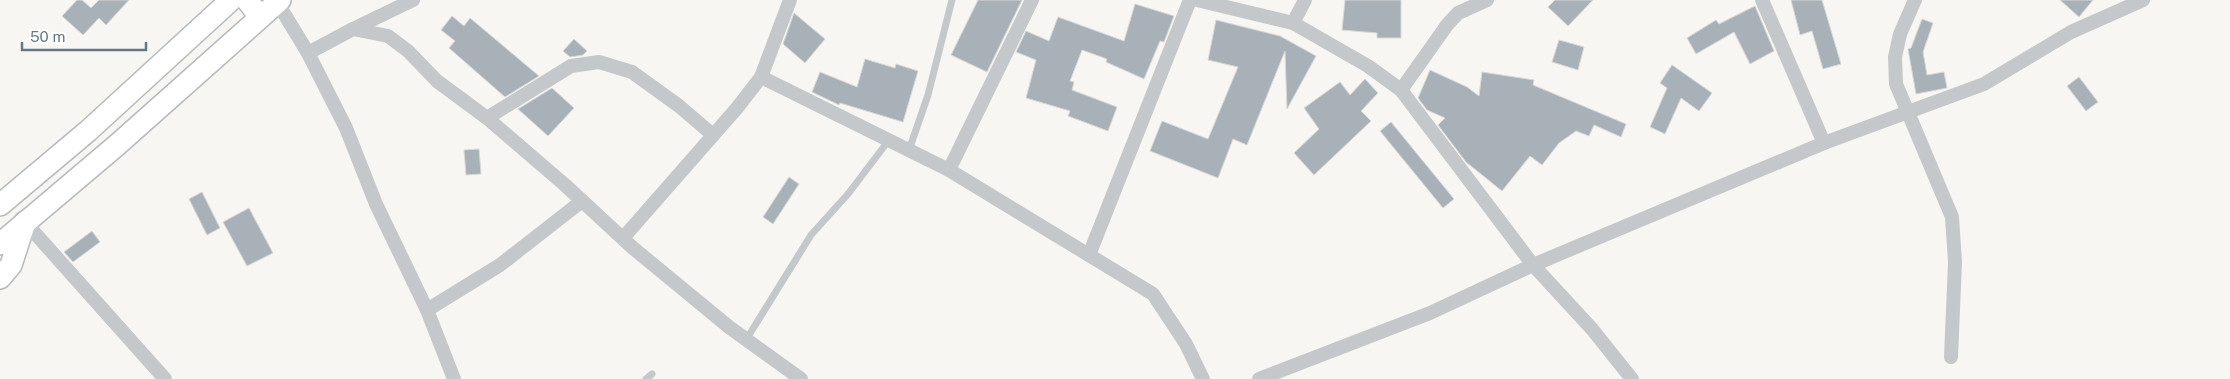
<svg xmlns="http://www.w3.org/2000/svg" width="2230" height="379" font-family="'Public Sans',sans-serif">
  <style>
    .building { fill: #a8b1b7; stroke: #d8d8d6 }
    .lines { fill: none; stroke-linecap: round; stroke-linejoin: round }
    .primary-casing { stroke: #b5babd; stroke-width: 24 }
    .service { stroke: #c4c8cb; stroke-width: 7 }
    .minor { stroke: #c4c8cb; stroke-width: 14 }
    .primary { stroke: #fff; stroke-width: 21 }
  </style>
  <rect width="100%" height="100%" fill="#f7f6f3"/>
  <g class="building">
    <path d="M77,0H82L91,8L99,0H129L106,25L99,18L83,35L62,16Z"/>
    <path d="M978,0H1022L987,72L951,55Z"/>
    <path d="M1345,0H1401V38H1377V33L1342,30Z"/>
    <path d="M1555,0H1593L1568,26L1548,7Z"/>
    <path d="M1791,0H1822L1841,64L1823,69L1812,31L1800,35Z"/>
    <path d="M2060,0H2093L2079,17Z"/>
    <path d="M1135,4L1174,16L1164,42L1160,41L1144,79L1106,62L1107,59L1082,50L1070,81L1074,82L1072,90L1117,107L1108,131L1068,116L1070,111L1026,98L1036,60L1016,52L1026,31L1049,41L1058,17L1124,41Z"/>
    <path d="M1755,6L1774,51L1750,64L1734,32L1696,54L1687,38L1716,20L1719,24Z"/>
    <path d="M794,13L825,39L805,63L783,44Z"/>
    <path d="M452,16L464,26L470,18L539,76L505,97L449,48L455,41L441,30Z"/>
    <path d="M1922,19L1933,23L1923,52L1927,75L1944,72L1947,88L1916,94L1908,49L1911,48Z"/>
    <path d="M1216,20L1280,36L1316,56L1287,109L1285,51L1247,145L1233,139L1218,178L1150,151L1162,121L1208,139L1238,67L1208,60Z"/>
    <path d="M574,39L587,51L583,55L570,57L563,51Z"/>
    <path d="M1559,40L1584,47L1578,70L1552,62Z"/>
    <path d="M865,59L895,68L896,64L918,71L903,122L840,103L839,105L812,92L820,72L857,87Z"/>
    <path d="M1672,65L1712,93L1699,111L1681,98L1665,134L1650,127L1667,88L1660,83Z"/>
    <path d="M1430,70L1467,87L1479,96L1482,72L1534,80L1533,85L1626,124L1621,137L1594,125L1589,136L1576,131L1559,143L1542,165L1530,156L1502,191L1466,162L1438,125L1445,118L1427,110L1418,98Z"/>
    <path d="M2079,77L2098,102L2086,111L2067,86Z"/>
    <path d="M1365,79L1378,93L1361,111L1371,121L1314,175L1294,153L1319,129L1304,108L1340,82L1350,95Z"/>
    <path d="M552,88L574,108L548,136L518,109Z"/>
    <path d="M1391,122L1454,199L1443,208L1380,131Z"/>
    <path d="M479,149L481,174L466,175L464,150Z"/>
    <path d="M789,177L799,184L773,224L763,217Z"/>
    <path d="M202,192L220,228L207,235L189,199Z"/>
    <path d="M249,208L273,253L247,266L223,222Z"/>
    <path d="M92,231L100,242L73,262L64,252Z"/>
  </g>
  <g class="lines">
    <defs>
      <g id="primary">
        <path d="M247,0L260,17"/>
        <path d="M0,205L88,131L231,0"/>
        <path d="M0,244L117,145L280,0"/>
        <path d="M0,278L11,265L25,222"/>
      </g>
    </defs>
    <use href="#primary" class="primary-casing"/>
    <g class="service">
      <path d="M909,150L928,95L952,0"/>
      <path d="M746,340L811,235L848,194L889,140"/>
      <path d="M646,379L652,374"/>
    </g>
    <g class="minor">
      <path d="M1197,0L1293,23L1368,66L1401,90L1533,265L1592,329L1632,379"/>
      <path d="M1762,0L1824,143"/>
      <path d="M1915,0L1900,34L1895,57L1896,84L1952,217L1955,262L1951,357"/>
      <path d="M277,2L308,53L346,128L376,204L427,310L454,379"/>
      <path d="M1293,23L1305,0"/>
      <path d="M353,29L413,0"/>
      <path d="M308,53L353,29L388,36L408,51L437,81L487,118L565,185L633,248L729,327L801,379"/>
      <path d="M761,77L949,170L1153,294L1186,344L1203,379"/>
      <path d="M1401,90L1447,25L1458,13L1487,0"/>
      <path d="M487,118L571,66L599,62L632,72L679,106L713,135"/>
      <path d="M949,170L1032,0"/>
      <path d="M25,222L165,379"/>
      <path d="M623,238L737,108L761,77L790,0"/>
      <path d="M1089,255L1190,0"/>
      <path d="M427,310L500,265L582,201"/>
      <path d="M1259,379L1430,313L1533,265L1824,143L1984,84L2071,32L2143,0"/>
    </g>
    <use href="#primary" class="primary"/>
  </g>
  <path d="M22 42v8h124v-8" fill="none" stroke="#657885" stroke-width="2.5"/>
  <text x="30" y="42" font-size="15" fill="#657885" stroke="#ffffff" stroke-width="4" paint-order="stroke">50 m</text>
</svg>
